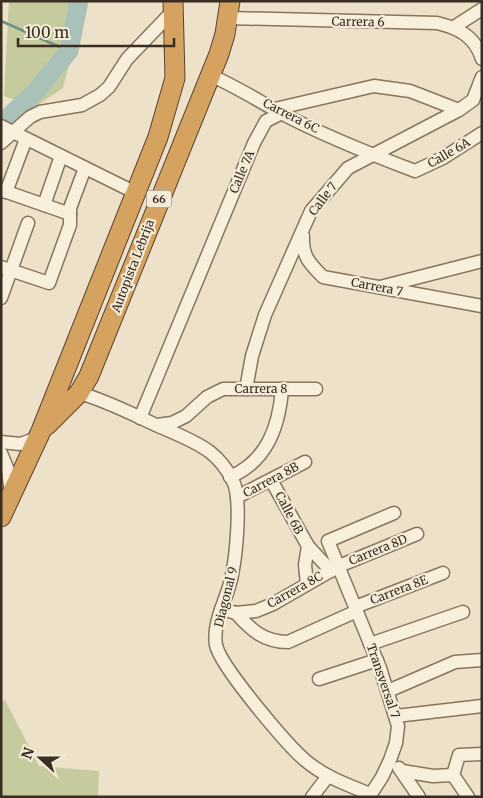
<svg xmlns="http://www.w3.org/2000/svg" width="483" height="798" font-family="Merriweather,serif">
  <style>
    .green { fill: #c5cb9d }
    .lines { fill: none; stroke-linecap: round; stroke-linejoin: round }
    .stream { stroke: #709088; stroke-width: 3 }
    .river { stroke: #aac1ba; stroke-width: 19 }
    .minor-casing { stroke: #88755f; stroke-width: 15 }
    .highway-casing { stroke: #574332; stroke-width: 21 }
    .minor { stroke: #f8efdd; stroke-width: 12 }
    .highway { stroke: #d6a260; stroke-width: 19 }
    .labels { text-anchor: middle; stroke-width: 4.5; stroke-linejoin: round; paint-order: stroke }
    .shield { fill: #f4ecd9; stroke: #726658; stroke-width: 1 }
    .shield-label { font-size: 11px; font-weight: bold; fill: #3a2d21 }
    .street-label { font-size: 12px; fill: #3a2d21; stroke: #f4ecd9 }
  </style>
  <rect width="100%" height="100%" fill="#ede2c9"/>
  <g class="green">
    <path d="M9,1H85L63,88L35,107L4,96Z"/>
    <path d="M5,700L39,766L99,771L98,797H1V702Z"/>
  </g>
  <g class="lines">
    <path class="stream" d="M1,21L69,51"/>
    <path class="river" d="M1,124L34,93L69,51L79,1"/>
    <defs>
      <g id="minor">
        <path d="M229,18L437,23C458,28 475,36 482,59"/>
        <path d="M454,27L482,9"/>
        <path d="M210,75C235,86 257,100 281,113C324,136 370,154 415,171L443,158L482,133"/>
        <path d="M1,126L136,193"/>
        <path d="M1,143L30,117L40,112L82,105L100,95L109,87L127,59L173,11"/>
        <path d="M1,190L70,214"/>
        <path d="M6,192L26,139"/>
        <path d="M44,205L61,156"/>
        <path d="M303,236C302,256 309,263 323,277L482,306"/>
        <path d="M1,267L49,283L70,225V208L85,168"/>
        <path d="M380,287L482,261"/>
        <path d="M1,298L28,223"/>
        <path d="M246,389L252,356L265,315L311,211L348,168L459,110L473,100L482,77"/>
        <path d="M79,393C105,400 130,413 156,425C174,433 194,440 210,452C219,459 228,471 233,481C242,499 236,555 232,575C228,598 212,621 216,645C220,666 288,746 306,761C325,777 348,785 370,794"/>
        <path d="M140,418L254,143L266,121L282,113L279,108L374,86L410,91L459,110"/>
        <path d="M157,425L172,423L186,416L207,397L223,389H316"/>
        <path d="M1,442L20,444L38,438"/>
        <path d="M1,453L8,470L11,494"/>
        <path d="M230,477C267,461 279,427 282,389"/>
        <path d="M271,480L308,546L331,571"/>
        <path d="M237,497L305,462"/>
        <path d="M307,584L305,565L308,546"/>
        <path d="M355,607L443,573"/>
        <path d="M221,609L236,613L256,611L273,604L339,566L417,534"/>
        <path d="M236,613C251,630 264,642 288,642L357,611"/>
        <path d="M370,644L463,612"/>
        <path d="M319,679L377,660"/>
        <path d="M388,691L455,662L482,660"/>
        <path d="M396,716L482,706"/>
        <path d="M399,768L419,797"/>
        <path d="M402,771L433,776L453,775L468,797"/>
        <path d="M453,775L459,755L482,754"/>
        <path d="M312,797L328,776"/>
        <path d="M369,797L382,777L390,760L396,743L398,726L380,668L328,541L394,513"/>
      </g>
      <g id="highway">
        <path d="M47,425L79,393L89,376L219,54L225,34L230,1"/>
        <path d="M1,517L41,431L158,137L175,78L173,1"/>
      </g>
    </defs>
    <use href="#minor" class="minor-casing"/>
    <use href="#highway" class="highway-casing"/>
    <use href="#minor" class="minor"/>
    <use href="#highway" class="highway"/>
  </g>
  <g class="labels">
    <rect class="shield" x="146.5" y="190.5" width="25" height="17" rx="4"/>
    <g class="shield-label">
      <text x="159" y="203">66</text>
    </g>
    <g class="street-label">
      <text transform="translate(358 22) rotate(1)" y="4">Carrera 6</text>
      <text transform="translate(291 116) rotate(27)" y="4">Carrera 6C</text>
      <text transform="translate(449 153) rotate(-30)" y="4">Calle 6A</text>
      <text transform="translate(242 172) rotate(-67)" y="4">Calle 7A</text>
      <text transform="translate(323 199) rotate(-53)" y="4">Calle 7</text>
      <text transform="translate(133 266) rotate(-69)" y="4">Autopista Lebrija</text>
      <text transform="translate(377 287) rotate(11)" y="4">Carrera 7</text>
      <text x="261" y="393">Carrera 8</text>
      <text transform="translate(271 480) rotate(-28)" y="4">Carrera 8B</text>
      <text transform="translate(289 513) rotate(62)" y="4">Calle 6B</text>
      <text transform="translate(378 550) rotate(-22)" y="4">Carrera 8D</text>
      <text transform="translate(295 590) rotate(-29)" y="4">Carrera 8C</text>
      <text transform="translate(399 590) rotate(-21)" y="4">Carrera 8E</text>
      <text transform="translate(226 597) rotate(-76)" y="4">Diagonal 9</text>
      <text transform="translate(383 681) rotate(71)" y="4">Transversal 7</text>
    </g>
  </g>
  <rect width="483" height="798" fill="none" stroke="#3a2d21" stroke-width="5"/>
  <g transform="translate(40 758) rotate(291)" stroke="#f4ecd9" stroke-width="4" paint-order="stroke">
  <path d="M0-4L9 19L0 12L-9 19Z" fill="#3a2d21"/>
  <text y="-8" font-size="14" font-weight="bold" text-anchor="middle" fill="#3a2d21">N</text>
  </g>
  <path d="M18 38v8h156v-8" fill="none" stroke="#3a2d21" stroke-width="2.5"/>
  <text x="25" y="38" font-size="15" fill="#3a2d21" stroke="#f4ecd9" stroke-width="4" paint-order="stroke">100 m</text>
</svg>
